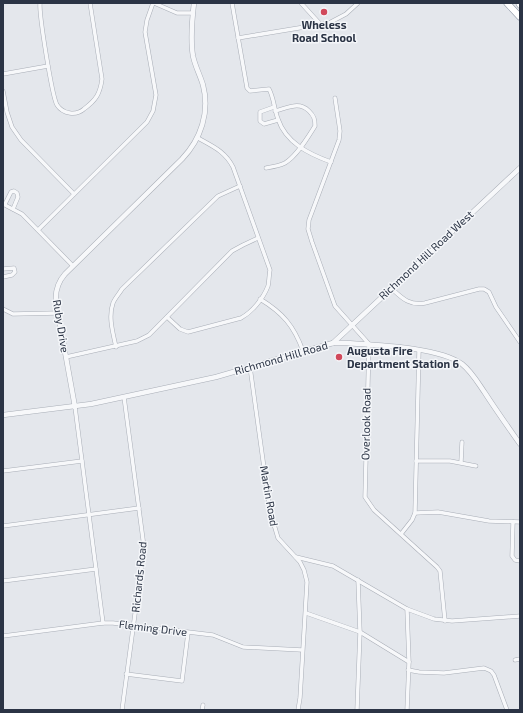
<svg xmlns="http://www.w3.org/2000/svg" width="523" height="713" font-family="'Exo 2',sans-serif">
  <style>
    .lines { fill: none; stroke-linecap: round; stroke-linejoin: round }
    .minor-casing { stroke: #a9aeb7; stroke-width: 4.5 }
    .tertiary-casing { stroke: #a9aeb7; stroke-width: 5.5 }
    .trunk-casing { stroke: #8b94a3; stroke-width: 7 }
    .minor { stroke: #f7f8fa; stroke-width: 3.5 }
    .tertiary { stroke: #f7f8fa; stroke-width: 4.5 }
    .trunk { stroke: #fff; stroke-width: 6 }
    .poi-dot { fill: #d1495b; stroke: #f4f6f9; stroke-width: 1.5 }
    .labels { text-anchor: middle; stroke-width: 3; stroke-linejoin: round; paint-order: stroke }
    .poi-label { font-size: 11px; font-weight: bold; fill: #2b3445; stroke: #f4f6f9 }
    .street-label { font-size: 11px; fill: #2b3445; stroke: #f4f6f9 }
  </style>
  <rect width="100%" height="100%" fill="#e4e7ec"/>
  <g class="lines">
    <defs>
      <g id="minor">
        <path d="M40,3C39,15 52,96 57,105C63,114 76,116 84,109C96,100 100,94 102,79L90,3"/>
        <path d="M154,3L177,13H193"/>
        <path d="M232,3L247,88L250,91L269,89C274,98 274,109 278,119C286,143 309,154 331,162"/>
        <path d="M301,3L321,25"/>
        <path d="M238,38L329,23L346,14L358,3"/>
        <path d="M3,74L48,66"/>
        <path d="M3,91L7,112L12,127L21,140L74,194"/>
        <path d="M335,98L340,131L339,140L309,220L308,229L312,242L335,306L369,344L365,497L374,510L437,567L440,571L445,621"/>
        <path d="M274,107L260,112V121L264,124L278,120"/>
        <path d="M266,168C272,167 279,166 285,163C297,156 308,137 315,126C315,119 314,116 309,111C299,101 288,108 275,111"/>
        <path d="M3,204L22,214L73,266"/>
        <path d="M5,204L11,192L14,191L17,193L18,197L13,209"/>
        <path d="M38,230L147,122L153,111L156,95L145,32L147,20L153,3"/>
        <path d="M3,269L14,268L15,272L12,275L3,277"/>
        <path d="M391,288C402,298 409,306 425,303L479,289H484L489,292L496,307L520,342"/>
        <path d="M260,299C283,313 294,326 303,351"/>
        <path d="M3,309L13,314L58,313"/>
        <path d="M167,317L180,329L188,332L241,318C252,312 263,299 268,286C269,282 269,275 270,270L233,167C225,151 212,146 198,138"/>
        <path d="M116,347C113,333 108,317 113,303C115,298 119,294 122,289L218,196L240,186"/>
        <path d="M66,357L137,341L149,335L232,251L243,245L258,238"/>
        <path d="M250,367L270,511L278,538L300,562L304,570L307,582L300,698L298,710"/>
        <path d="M75,407L103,623"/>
        <path d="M416,461H450L476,466"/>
        <path d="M461,462L462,442"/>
        <path d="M3,471L82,461"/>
        <path d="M415,513L438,512L489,521L520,522"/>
        <path d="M513,522L512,556L515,560L520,561"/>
        <path d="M3,526L139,508"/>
        <path d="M401,534L412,520L415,513L419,350"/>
        <path d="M296,557L333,566L407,609L434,619L452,621L520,616"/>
        <path d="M3,581L96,569"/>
        <path d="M407,609L409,662L407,710"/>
        <path d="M306,613L360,632L409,662"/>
        <path d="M3,636L103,623H113L213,635L243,647L302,650"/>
        <path d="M515,660L520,659"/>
        <path d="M408,670L419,672L444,673L484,668L491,671L494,675L507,710"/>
        <path d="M126,674L182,681L188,633"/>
        <path d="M122,710L144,547L124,397"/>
        <path d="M202,710L203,705"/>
        <path d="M357,710L360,632L358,580"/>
      </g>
      <g id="tertiary">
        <path d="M333,343L520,168"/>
        <path d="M75,407L56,302C55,291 58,282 65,274L182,159C201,139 210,112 203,85C200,75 195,66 193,56C190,39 192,20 194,3"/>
        <path d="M3,415L91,404L216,377L333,343H346C375,345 439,347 462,364C472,372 478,383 485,393C496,410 508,427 520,444"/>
      </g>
      <g id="trunk">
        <path d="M507,3L520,17"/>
        <path d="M519,3L520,5"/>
      </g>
    </defs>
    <use href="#minor" class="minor-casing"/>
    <use href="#tertiary" class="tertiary-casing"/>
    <use href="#trunk" class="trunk-casing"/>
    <use href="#minor" class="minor"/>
    <use href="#tertiary" class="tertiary"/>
    <use href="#trunk" class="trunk"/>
  </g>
  <g class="poi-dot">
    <circle cx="324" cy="12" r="4"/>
    <circle cx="339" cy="357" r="4"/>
  </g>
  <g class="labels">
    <g class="poi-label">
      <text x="324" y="29">Wheless<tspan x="324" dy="13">Road School</tspan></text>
      <text x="347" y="355" text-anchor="start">Augusta Fire<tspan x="347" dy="13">Department Station 6</tspan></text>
    </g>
    <g class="street-label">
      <text transform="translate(426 255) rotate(-43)" y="4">Richmond Hill Road West</text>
      <text transform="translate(61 326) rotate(81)" y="4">Ruby Drive</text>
      <text transform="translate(281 358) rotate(-16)" y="4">Richmond Hill Road</text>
      <text transform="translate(366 424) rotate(-89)" y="4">Overlook Road</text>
      <text transform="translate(269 496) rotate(80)" y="4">Martin Road</text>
      <text transform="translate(139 577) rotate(-84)" y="4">Richards Road</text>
      <text transform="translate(153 628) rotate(7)" y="4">Fleming Drive</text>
    </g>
  </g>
  <rect width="523" height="713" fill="none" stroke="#2b3445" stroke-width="8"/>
</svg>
